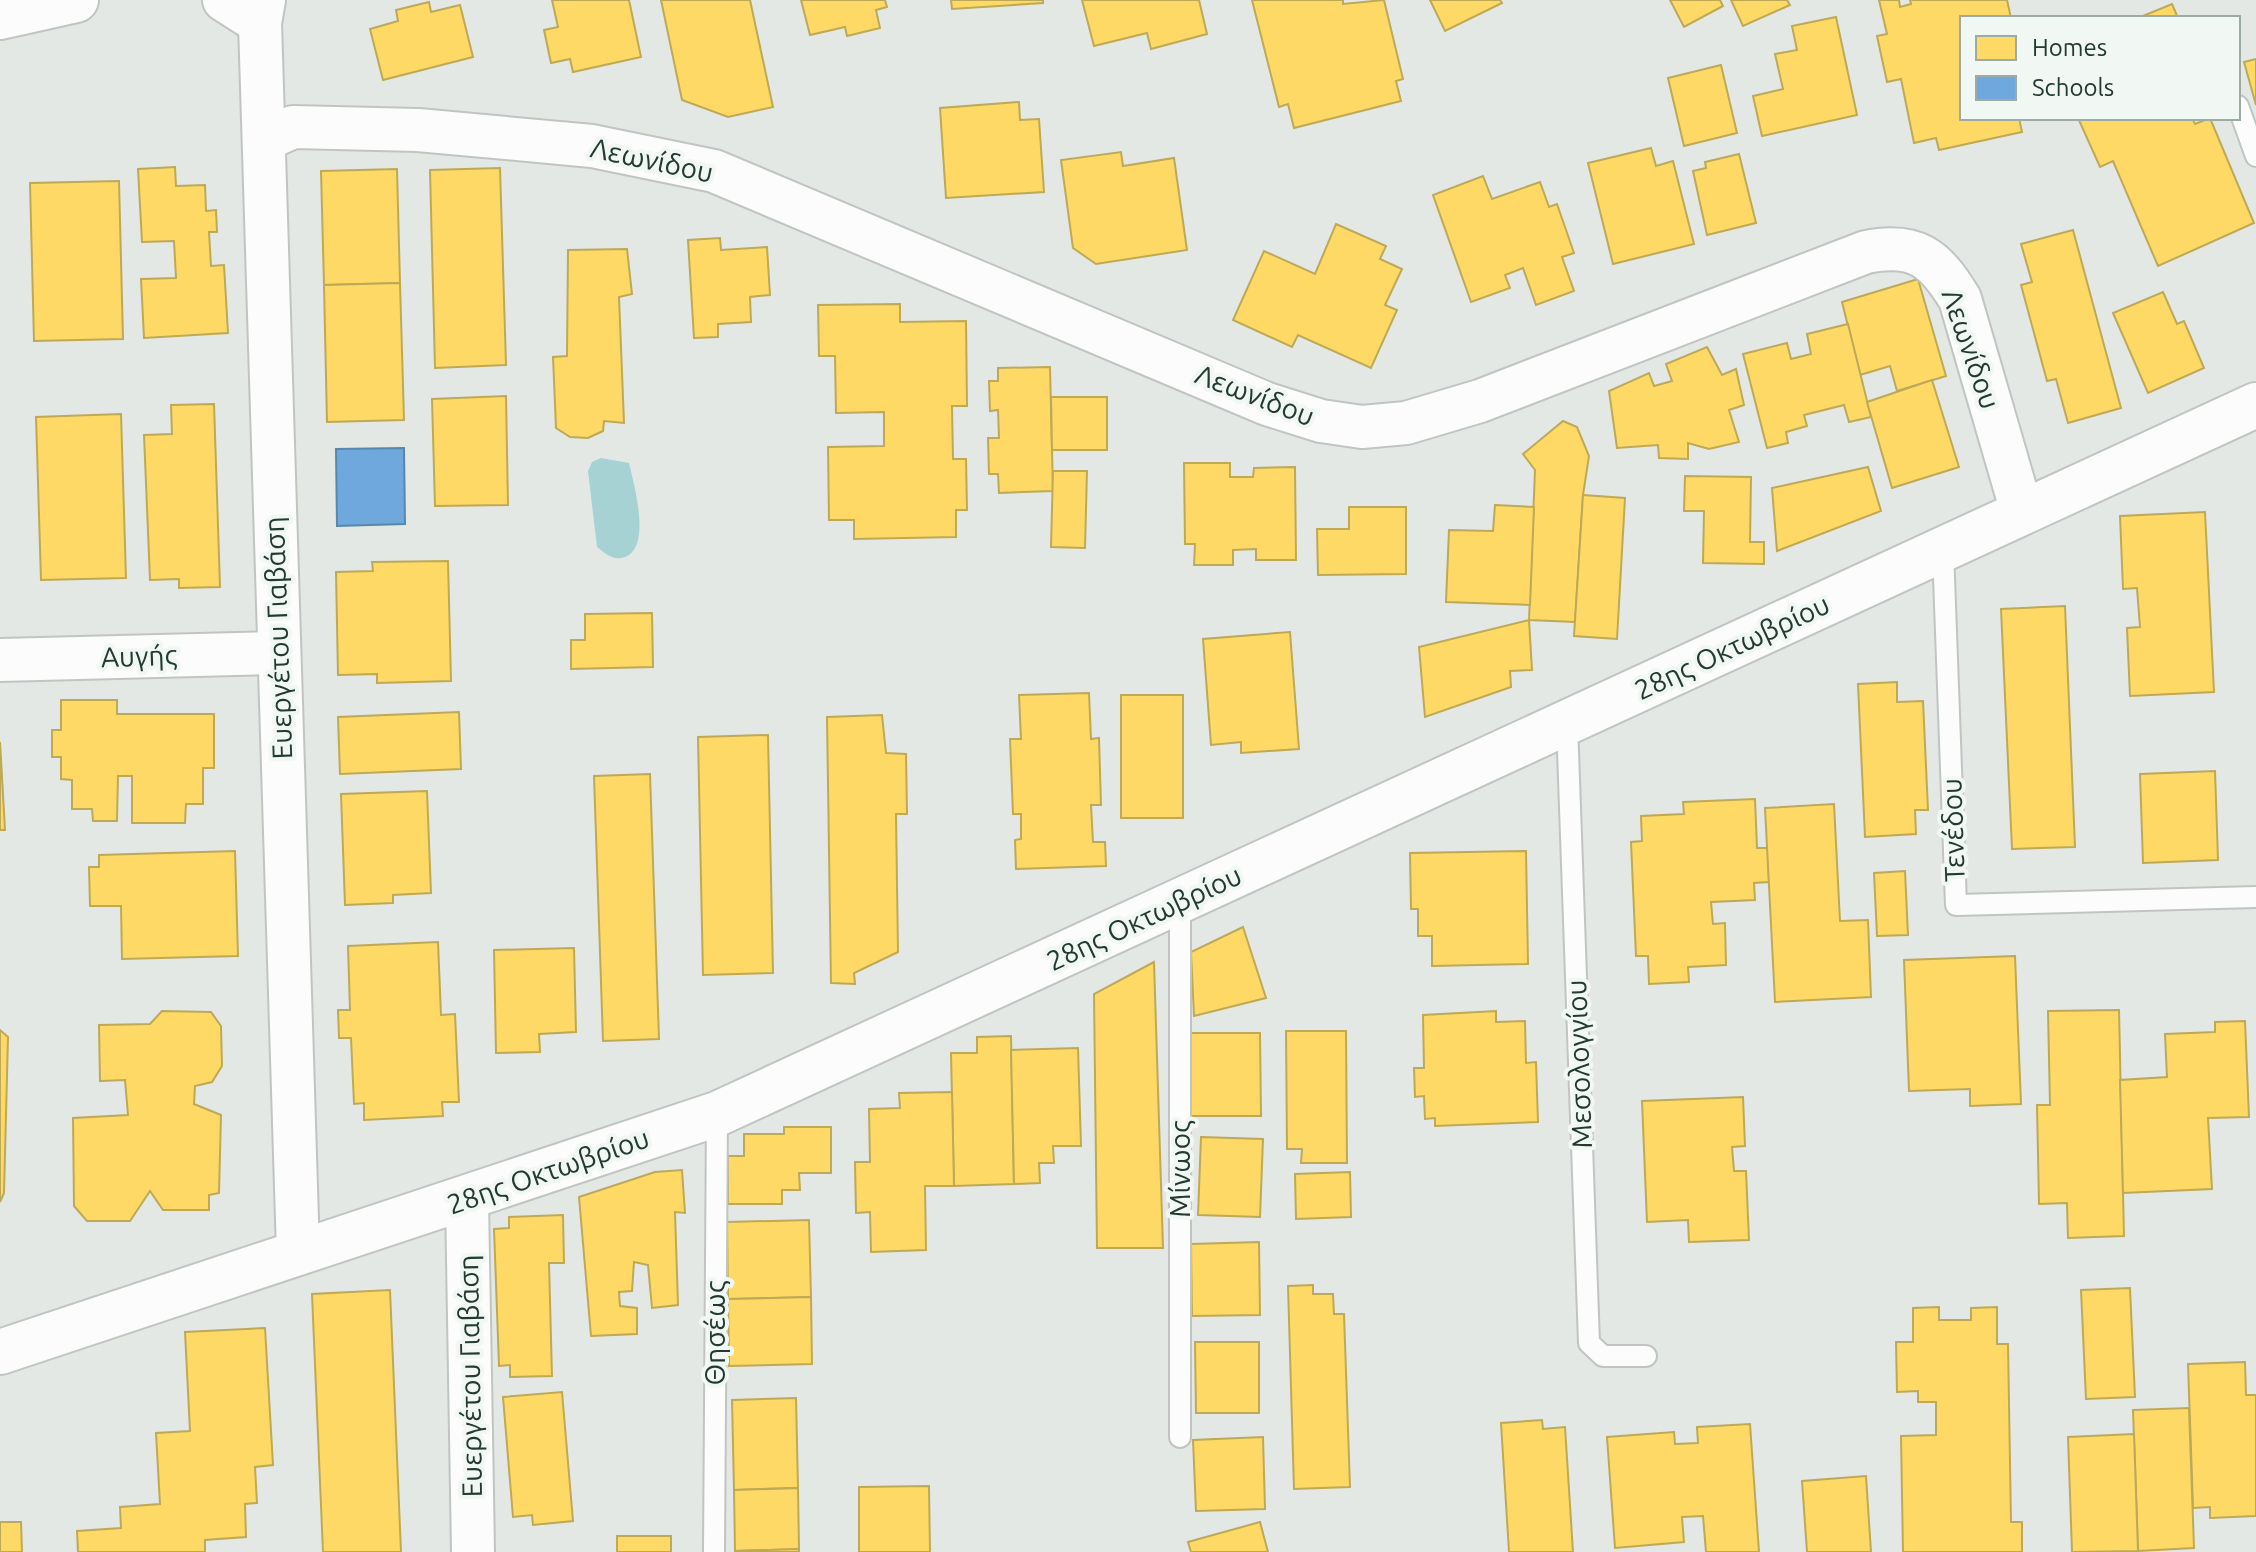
<svg xmlns="http://www.w3.org/2000/svg" width="2256" height="1552" font-family="Ubuntu,sans-serif">
  <style>
    .water { fill: #a6d2d4 }
    .homes { fill: #ffd966; stroke: #bda956; stroke-width: 2 }
    .schools { fill: #6fa8dc; stroke: #5887a9; stroke-width: 2 }
    .lines { fill: none; stroke-linecap: round; stroke-linejoin: round }
    .service-casing { stroke: #c0c5c2; stroke-width: 24 }
    .minor-casing { stroke: #c0c5c2; stroke-width: 46 }
    .tertiary-casing { stroke: #c0c5c2; stroke-width: 48 }
    .service { stroke: #fbfcfb; stroke-width: 20 }
    .minor { stroke: #fbfcfb; stroke-width: 42 }
    .tertiary { stroke: #fbfcfb; stroke-width: 44 }
    .labels { text-anchor: middle; stroke-width: 8; stroke-linejoin: round; paint-order: stroke }
    .street-label { font-size: 28px; fill: #223a31; stroke: #f1f7f3 }
  </style>
  <rect width="100%" height="100%" fill="#e3e8e5"/>
  <path class="water" d="M601,458L629,463C634,485 652,547 625,557C613,561 606,554 597,547L588,471L592,462Z"/>
  <g class="homes">
    <path d="M552,0H629L641,57L573,72L570,59L551,63L544,30L558,27Z"/>
    <path d="M661,0H750L773,107L728,117L682,100Z"/>
    <path d="M801,0H885L887,7L876,10L880,28L847,36L845,27L810,35Z"/>
    <path d="M951,0H1043V3L952,9Z"/>
    <path d="M1082,0H1199L1207,34L1151,49L1147,33L1094,46Z"/>
    <path d="M1252,0H1343V4L1384,0L1403,79L1396,81L1401,101L1294,128L1288,104L1279,107Z"/>
    <path d="M1430,0H1500L1502,3L1445,31Z"/>
    <path d="M1670,0H1720L1723,6L1684,27Z"/>
    <path d="M1731,0H1787L1790,5L1743,26Z"/>
    <path d="M1879,0H1899L1900,7L1911,4L1910,0H2007L2011,18H1962V118H2019L2022,132L1939,150L1936,138L1914,143L1901,79L1887,82L1877,36L1887,34Z"/>
    <path d="M429,2L431,12L460,5L473,57L383,80L370,29L398,21L396,10Z"/>
    <path d="M2172,4L2178,18H2138Z"/>
    <path d="M1836,17L1857,115L1762,136L1753,96L1783,89L1775,54L1797,50L1792,26Z"/>
    <path d="M2256,59V105L2244,62Z"/>
    <path d="M1721,65L1737,133L1684,146L1668,78Z"/>
    <path d="M1019,102L1020,120L1039,119L1044,192L946,198L940,108Z"/>
    <path d="M2078,118H2192L2195,124L2210,118L2254,223L2158,266L2113,161L2100,167Z"/>
    <path d="M1651,148L1656,166L1673,161L1694,244L1613,264L1588,163Z"/>
    <path d="M1121,152L1123,166L1174,158L1187,250L1096,264L1073,248L1061,160Z"/>
    <path d="M1739,154L1756,223L1707,235L1693,171L1706,168L1705,162Z"/>
    <path d="M175,167L176,186L205,185L206,211L216,210L217,232H209L211,266L224,265L228,333L144,338L141,279L176,278L174,241L142,242L138,169Z"/>
    <path d="M500,168L506,365L435,368L430,170Z"/>
    <path d="M397,169L400,283L324,285L321,171Z"/>
    <path d="M1483,176L1492,199L1540,182L1549,207L1557,204L1574,253L1562,257L1574,291L1536,305L1523,268L1505,275L1510,288L1471,302L1433,195Z"/>
    <path d="M119,181L123,339L34,341L30,183Z"/>
    <path d="M1336,224L1386,246L1380,259L1402,269L1385,305L1397,310L1371,368L1298,335L1292,347L1233,320L1264,251L1315,274Z"/>
    <path d="M2073,230L2121,408L2068,423L2056,379L2047,381L2021,285L2032,282L2021,244Z"/>
    <path d="M720,238L721,250L767,247L770,295L750,297L751,322L718,324V337L694,338L688,240Z"/>
    <path d="M627,249L632,294L619,297L624,423L604,421L603,431L588,438L570,437L556,428L553,357L567,356L568,250Z"/>
    <path d="M1918,279L1946,376L1897,391L1890,366L1860,375L1842,302Z"/>
    <path d="M400,283L404,420L327,422L324,285Z"/>
    <path d="M2163,292L2177,324L2184,321L2204,368L2148,393L2113,313Z"/>
    <path d="M900,304V322L966,321L967,406H952L953,459H966L967,510H956V537L854,539V520H829L828,447L884,446V412L836,413L835,356H819L818,305Z"/>
    <path d="M1848,324L1871,417L1849,422L1844,405L1804,415L1807,426L1786,432L1788,443L1767,448L1743,354L1787,343L1791,359L1811,354L1807,334Z"/>
    <path d="M1707,347L1722,375L1736,369L1744,405L1729,410L1739,442L1709,449L1688,443V459L1659,458L1658,445L1617,448L1609,391L1649,373L1654,386L1672,381L1666,364Z"/>
    <path d="M1050,367L1053,491L999,493L998,474H989L988,438H999L998,410L990,411L989,381H998V368Z"/>
    <path d="M1932,380L1959,467L1892,488L1867,402Z"/>
    <path d="M506,396L508,505L435,506L432,399Z"/>
    <path d="M1051,397H1107V450H1052Z"/>
    <path d="M214,404L220,587L179,588V579L150,580L144,435L172,434L171,405Z"/>
    <path d="M121,414L126,578L41,580L36,417Z"/>
    <path d="M1563,421L1577,427L1589,456L1583,495L1575,622L1529,620L1535,470L1523,454Z"/>
    <path d="M1184,463H1230V477H1253L1254,468L1295,467L1296,560H1256V549L1233,550V565H1194L1195,544H1185Z"/>
    <path d="M1868,467L1881,511L1777,551L1772,488Z"/>
    <path d="M1053,471H1087L1085,548L1051,547Z"/>
    <path d="M1685,476L1751,477L1750,542H1764V564L1703,563L1704,511H1684Z"/>
    <path d="M1583,495L1625,498L1617,639L1574,636Z"/>
    <path d="M1495,505L1534,507L1530,605L1446,602L1449,530L1493,531Z"/>
    <path d="M1349,507H1406V574L1318,575L1317,529H1349Z"/>
    <path d="M2205,512L2214,692L2130,696L2127,628L2140,627L2137,588L2123,589L2120,516Z"/>
    <path d="M448,561L451,681L377,683V674L338,675L336,572L373,571L372,562Z"/>
    <path d="M2065,606L2075,847L2012,849L2001,609Z"/>
    <path d="M652,613L653,667L571,669V640H585V614Z"/>
    <path d="M1529,620L1532,670L1510,671L1511,687L1425,717L1419,647Z"/>
    <path d="M1290,632L1299,749L1241,753V742L1211,745L1203,639Z"/>
    <path d="M1897,682V702L1923,701L1928,810H1915L1916,834L1865,837L1858,684Z"/>
    <path d="M1089,693L1091,739L1099,738L1101,805H1091L1093,842H1105L1106,866L1016,869L1015,840L1021,839V814H1013L1010,739H1021L1019,695Z"/>
    <rect x="1121" y="695" width="62" height="123"/>
    <path d="M61,700H117V714H214V768H203V804H186L185,823H132V776H118L117,821H93L92,809H72V780L61,779V757H52V730H61Z"/>
    <path d="M459,712L461,769L340,774L338,717Z"/>
    <path d="M882,715L886,753L906,754L907,814H896L898,952L854,973L855,984L831,983L827,717Z"/>
    <path d="M768,735L773,973L703,975L698,737Z"/>
    <path d="M0,742L5,830H0Z"/>
    <path d="M2215,771L2218,860L2143,863L2140,774Z"/>
    <path d="M650,774L659,1039L603,1041L594,776Z"/>
    <path d="M427,791L431,893L393,895V903L345,905L341,794Z"/>
    <path d="M1755,799L1757,848H1768L1769,882L1754,883L1755,900L1711,902L1713,924L1725,923L1726,965L1688,967L1689,982L1649,984L1648,956H1636L1631,842L1642,841L1641,816L1684,814L1683,802Z"/>
    <path d="M1834,804L1840,921L1868,920L1871,997L1775,1002L1765,808Z"/>
    <path d="M235,851L238,956L122,959L121,906H90L89,867H99V855Z"/>
    <path d="M1526,851L1528,964L1432,966V936H1418V909H1411L1410,853Z"/>
    <path d="M1905,871L1908,935L1877,936L1874,873Z"/>
    <path d="M1243,927L1266,998L1194,1016L1191,952Z"/>
    <path d="M438,942L441,1015L455,1014L459,1102H442L443,1116L364,1120V1103L354,1104L351,1038H339L338,1010H350L348,946Z"/>
    <path d="M574,948L576,1032L539,1034L540,1052L496,1053L494,950Z"/>
    <path d="M2015,956L2021,1104L1970,1106V1089L1909,1091L1904,960Z"/>
    <path d="M1154,962L1163,1248H1097L1094,994Z"/>
    <path d="M2119,1010L2124,1236L2068,1238L2067,1203L2039,1204L2037,1105H2050L2048,1011Z"/>
    <path d="M162,1011L211,1012L221,1026L222,1066L212,1082L195,1086L194,1104L221,1115L219,1193L209,1195V1210H163L150,1191L130,1221H87L74,1206L73,1118L128,1115L125,1080L100,1081L99,1025L150,1024Z"/>
    <path d="M1496,1011V1022L1525,1021L1526,1063L1536,1062L1538,1122L1435,1126V1118L1425,1119L1424,1096L1415,1097L1414,1068H1424L1423,1015Z"/>
    <path d="M2245,1021L2249,1117L2208,1118L2212,1189L2123,1193L2120,1080L2167,1077L2165,1034L2215,1032V1022Z"/>
    <path d="M0,1030L8,1037L4,1193L0,1202Z"/>
    <path d="M1286,1031H1346L1347,1163H1301L1302,1149H1287Z"/>
    <path d="M1187,1033H1260L1261,1116H1188Z"/>
    <path d="M1011,1036L1014,1184L954,1186L951,1053H977V1037Z"/>
    <path d="M1078,1048L1081,1146H1053L1054,1163H1039L1040,1183L1014,1184L1011,1050Z"/>
    <path d="M952,1092L954,1186H925L926,1250L871,1252L870,1212L856,1213L855,1162H870L869,1109L900,1108L899,1093Z"/>
    <path d="M1743,1097L1745,1146L1732,1147L1734,1171H1746L1749,1240L1689,1242L1688,1220L1647,1222L1642,1101Z"/>
    <path d="M784,1127H831V1173H799L800,1190H782V1204H728V1156H744V1134H784Z"/>
    <path d="M1201,1137L1263,1139L1260,1217L1198,1215Z"/>
    <path d="M682,1170L685,1213L675,1212L678,1305L652,1308L648,1265L634,1262L632,1291L619,1292L620,1306L637,1308V1334L591,1336L579,1197L655,1172Z"/>
    <path d="M1350,1172L1351,1217L1296,1219L1295,1174Z"/>
    <path d="M563,1215L564,1263H549L552,1376L510,1377V1365L499,1366L494,1229L509,1228V1217Z"/>
    <path d="M809,1220L811,1297L728,1299L727,1222Z"/>
    <path d="M1259,1242L1260,1315L1192,1316L1191,1244Z"/>
    <path d="M1313,1285V1294H1333L1334,1314H1344L1350,1487L1294,1489L1288,1286Z"/>
    <path d="M2130,1288L2135,1397L2086,1399L2081,1290Z"/>
    <path d="M390,1290L401,1552H323L312,1294Z"/>
    <path d="M811,1297L812,1364L729,1366L728,1299Z"/>
    <path d="M1939,1307V1320H1971V1308L1997,1307V1344H2008L2011,1522H2022V1552H1903L1901,1436L1936,1435V1402H1918V1391L1897,1392L1896,1342H1913V1308Z"/>
    <path d="M265,1328L273,1465L255,1467L257,1503L245,1504L246,1537L205,1540V1552H78L77,1531L121,1528L120,1507L160,1504L156,1433L190,1431L185,1332Z"/>
    <path d="M1195,1342H1259V1413H1196Z"/>
    <path d="M2245,1362L2246,1395H2256V1516L2210,1518V1507L2193,1508L2188,1364Z"/>
    <path d="M562,1392L573,1521L533,1525L532,1515L513,1517L503,1397Z"/>
    <path d="M796,1398L798,1488L734,1490L732,1400Z"/>
    <path d="M2189,1408L2194,1548L2138,1551L2133,1410Z"/>
    <path d="M1542,1420L1543,1429L1565,1427L1573,1552H1509L1501,1423Z"/>
    <path d="M1750,1424L1759,1552H1706L1703,1516L1682,1517L1684,1542L1615,1548L1607,1437L1674,1432L1675,1444L1698,1443L1697,1427Z"/>
    <path d="M2134,1434L2138,1551L2072,1552L2068,1437Z"/>
    <path d="M1263,1437L1265,1509L1196,1511L1193,1440Z"/>
    <path d="M1866,1476L1871,1552H1807L1802,1481Z"/>
    <path d="M929,1486L930,1552H859V1487Z"/>
    <path d="M798,1488L799,1549L735,1551L734,1490Z"/>
    <path d="M0,1522H21L22,1552H0Z"/>
    <path d="M1260,1522L1268,1552H1191L1188,1542Z"/>
    <rect x="617" y="1536" width="54" height="16"/>
    <path d="M799,1549V1552H735V1551Z"/>
  </g>
  <path class="schools" d="M404,448L405,524L337,526L336,449Z"/>
  <g class="lines">
    <defs>
      <g id="service">
        <path d="M2238,106L2256,156"/>
        <path d="M1943,550L1956,905L2256,897"/>
        <path d="M1567,723L1589,1343L1603,1356H1646"/>
        <path d="M1180,901V1437"/>
        <path d="M714,1552L717,1114"/>
      </g>
      <g id="minor">
        <path d="M224,0L260,23"/>
        <path d="M264,0L260,23L298,1252"/>
        <path d="M264,140L293,127L418,130L592,146L714,171L1267,404L1321,421L1362,427L1406,423L1480,401L1866,252C1916,242 1935,258 1960,299L2022,512"/>
        <path d="M0,660L278,653"/>
        <path d="M467,1200L473,1552"/>
      </g>
      <g id="tertiary">
        <path d="M0,17L76,0"/>
        <path d="M0,1352L717,1114L2256,405"/>
      </g>
    </defs>
    <use href="#service" class="service-casing"/>
    <use href="#minor" class="minor-casing"/>
    <use href="#tertiary" class="tertiary-casing"/>
    <use href="#service" class="service"/>
    <use href="#minor" class="minor"/>
    <use href="#tertiary" class="tertiary"/>
  </g>
  <g class="labels">
    <g class="street-label">
      <text transform="translate(652 160) rotate(12)" y="10">Λεωνίδου</text>
      <text transform="translate(1971 349) rotate(71)" y="10">Λεωνίδου</text>
      <text transform="translate(1255 395) rotate(21)" y="10">Λεωνίδου</text>
      <text transform="translate(278 638) rotate(-92)" y="10">Ευεργέτου Γιαβάση</text>
      <text transform="translate(1732 647) rotate(-25)" y="10">28ης Οκτωβρίου</text>
      <text transform="translate(139 656) rotate(-2)" y="10">Αυγής</text>
      <text transform="translate(1953 830) rotate(-92)" y="10">Τενέδου</text>
      <text transform="translate(1144 918) rotate(-25)" y="10">28ης Οκτωβρίου</text>
      <text transform="translate(1579 1064) rotate(-92)" y="10">Μεσολογγίου</text>
      <text transform="translate(1180 1169) rotate(-90)" y="10">Μίνωος</text>
      <text transform="translate(548 1171) rotate(-19)" y="10">28ης Οκτωβρίου</text>
      <text transform="translate(715 1333) rotate(-90)" y="10">Θησέως</text>
      <text transform="translate(470 1376) rotate(-91)" y="10">Ευεργέτου Γιαβάση</text>
    </g>
  </g>
  <rect x="1960" y="16" width="280" height="104" fill="#f1f7f3" stroke="#9eaba5" stroke-width="2"/>
  <rect x="1976" y="36" width="40" height="24" fill="#ffd966" stroke="#9eaba5" stroke-width="2"/>
  <text x="2032" y="56" font-size="24" fill="#223a31">Homes</text>
  <rect x="1976" y="76" width="40" height="24" fill="#6fa8dc" stroke="#9eaba5" stroke-width="2"/>
  <text x="2032" y="96" font-size="24" fill="#223a31">Schools</text>
</svg>
